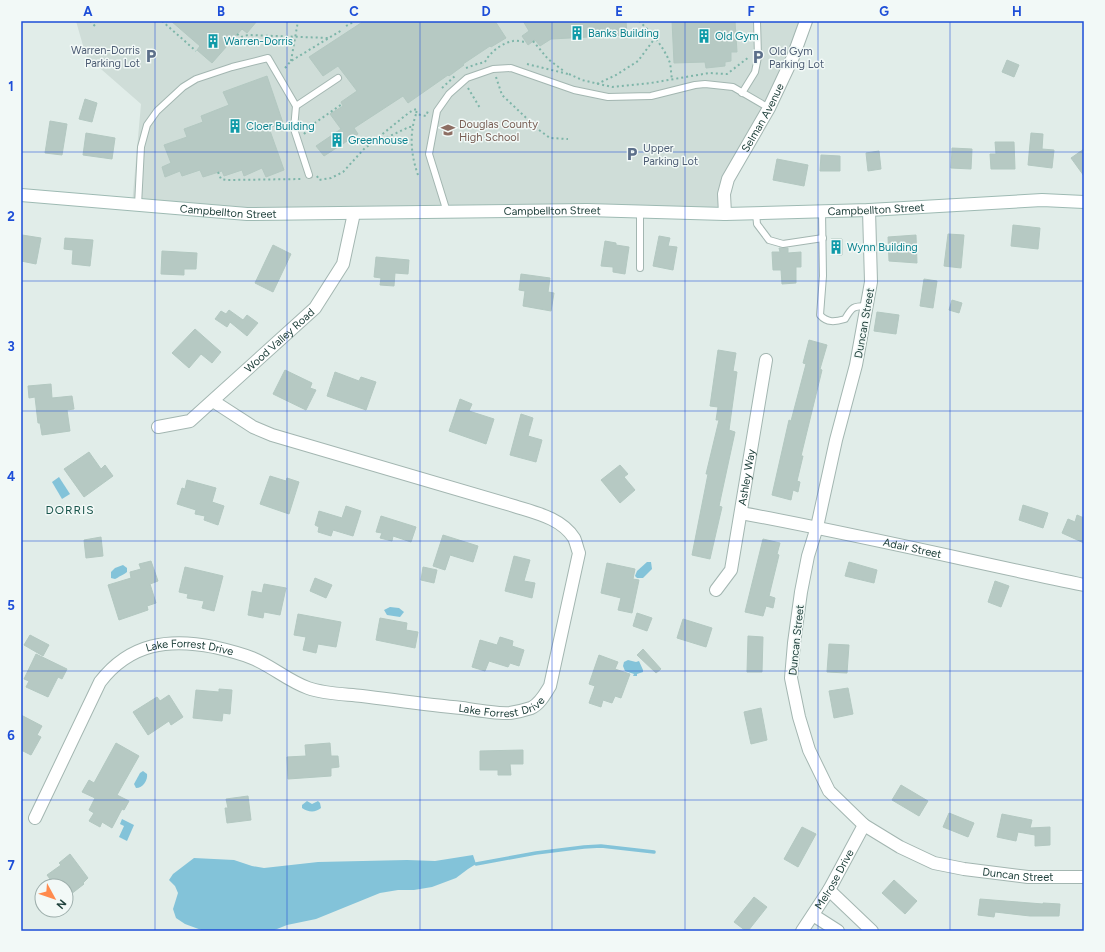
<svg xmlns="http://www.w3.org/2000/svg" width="1105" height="952" font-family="Figtree,sans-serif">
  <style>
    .built { fill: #cfddd8 }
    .water { fill: #83c3d9 }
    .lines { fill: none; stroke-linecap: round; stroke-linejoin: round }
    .stream { stroke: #83c3d9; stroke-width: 3.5 }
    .building { fill: #b6c9c3; stroke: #b3c8c1 }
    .service-casing { stroke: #a3b6b1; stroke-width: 8 }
    .minor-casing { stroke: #a3b6b1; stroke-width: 14 }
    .secondary-casing { stroke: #9ebab3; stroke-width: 14 }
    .path { stroke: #7eb5a9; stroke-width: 2; stroke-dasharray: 2 3; stroke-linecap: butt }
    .service { stroke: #fff; stroke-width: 6 }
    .minor { stroke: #fff; stroke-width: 12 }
    .secondary { stroke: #fff; stroke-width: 12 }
    .grid { fill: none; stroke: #1d4ed8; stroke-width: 1; stroke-opacity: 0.55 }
    .labels { text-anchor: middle; stroke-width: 3; stroke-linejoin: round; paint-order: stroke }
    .culture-label { font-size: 11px; fill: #0d838f; stroke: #f2f9f7; text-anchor: start }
    .service-label { font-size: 11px; fill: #4e5e75; stroke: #f2f9f7; text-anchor: start }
    .street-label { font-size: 11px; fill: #1f403b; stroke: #f2f9f7 }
    .education-label { font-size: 11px; fill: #785e54; stroke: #f2f9f7; text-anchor: start }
    .neighbourhood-label { font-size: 12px; letter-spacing: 1px; fill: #19554c; stroke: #f2f9f7 }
    .neatline { fill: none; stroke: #1d4ed8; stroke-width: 1.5 }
    .grid-label { font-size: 13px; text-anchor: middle; font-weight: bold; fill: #1d4ed8 }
  </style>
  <rect width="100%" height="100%" fill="#e1ede9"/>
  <path class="built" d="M76,21H806L728,179L725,214L354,213L132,205L141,104L86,56Z"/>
  <g class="water">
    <path d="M59,477L70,494L62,499L52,482Z"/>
    <path d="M647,562H651L652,569L643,578H637L635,576L637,571Z"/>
    <path d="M123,565L127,568V572C126,573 117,578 115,579L111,578V572L115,568Z"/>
    <path d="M390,607L399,608L404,612L400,617L387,615L384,610Z"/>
    <path d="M628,660L636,662L639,661L643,670V672L637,674V676H633L634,674L625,671L623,666L624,662Z"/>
    <path d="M143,771L147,774C148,780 143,788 136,788L134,784L140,773Z"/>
    <path d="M307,801L312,804L318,801L320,803L321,808C315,813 308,812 302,808V805Z"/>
    <path d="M122,819L134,825L127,841L119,837L124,826L120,824Z"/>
    <path d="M473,855L476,864L468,869L456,878L432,887L414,890H398L380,893L316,919L287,925L272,931H204L185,924L176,918L173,909L178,893L175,886L169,880L173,874L194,858L234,860L252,866L264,868L318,862L407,860L435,861Z"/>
  </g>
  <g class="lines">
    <path class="stream" d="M476,864L536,853L584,847L601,846L654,852"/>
  </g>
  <g class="building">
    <path d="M171,21H257L247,33L242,29L212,63L197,50L200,46Z"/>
    <path d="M364,21H495L506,38L491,47L490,46L463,64L464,65L449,76L448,75L408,103L403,96L354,128L358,134L324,156L316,146L341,129L330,114L343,106L341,102L357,91L338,66L323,76L309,57Z"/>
    <path d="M523,21H626L627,35L551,39L540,46L535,40L528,45L522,36L529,31Z"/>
    <path d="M672,21H735L737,52H731V61L725,62V66L706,68L705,62L674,63Z"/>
    <path d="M1007,60L1019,65L1014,77L1002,72Z"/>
    <path d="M267,76L283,123L269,128L284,170L266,177L262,168L244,176L242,170L224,176L222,171L203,177L200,170L182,176L180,171L165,177L162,167L171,163L164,145L187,137L184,129L203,122L201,116L229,105L223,92Z"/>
    <path d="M85,99L97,103L92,122L79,119Z"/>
    <path d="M50,121L67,124L62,155L45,153Z"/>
    <path d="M86,133L115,138L112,159L83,155Z"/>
    <path d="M1031,133L1043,134L1042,149L1054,150L1052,168L1028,165Z"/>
    <path d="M995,142H1014L1015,169H991L990,154H996Z"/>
    <path d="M952,148L972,149L971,169L951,168Z"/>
    <path d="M1084,149V176L1071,158Z"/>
    <path d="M879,151L881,169L868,171L866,153Z"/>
    <path d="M821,155L840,156V171H820Z"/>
    <path d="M777,159L808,165L804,186L773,180Z"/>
    <path d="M1013,225L1040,228L1038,249L1011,246Z"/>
    <path d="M948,234L964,235L961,268L944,266Z"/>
    <path d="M22,235L41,238L36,264L21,261Z"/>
    <path d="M916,235L917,263L889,261L888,237Z"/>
    <path d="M659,236L670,238L668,246L677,247L673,270L653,266Z"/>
    <path d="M65,238L93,240L90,266L72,264L73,250L64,249Z"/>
    <path d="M831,239H842V255L831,254Z"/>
    <path d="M605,241L616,243V245L629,247L625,274L613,272V267L601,266Z"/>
    <path d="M273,245L291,254L273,292L255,283Z"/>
    <path d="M779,248H788V253L801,252V267H796V283L782,284L781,270H773L772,252H780Z"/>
    <path d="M162,251L197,253L196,269H184V275L161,274Z"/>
    <path d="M376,257L409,260L408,274L395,273L394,286L380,285L381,278L374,277Z"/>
    <path d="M521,274L550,278L548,292L554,293L551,311L523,306L525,291L519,290Z"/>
    <path d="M924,279L937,281L933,308L920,306Z"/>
    <path d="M952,300L962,303L959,313L949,310Z"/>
    <path d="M229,310L243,320L247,315L258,323L247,336L230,322L227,327L215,319L221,311L226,314Z"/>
    <path d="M877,312L899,315L896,334L874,331Z"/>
    <path d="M195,329L221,352L212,363L201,354L189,368L172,353Z"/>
    <path d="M809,340L827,345L820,369L822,370L801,456H803L797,481L800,482L798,492L793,490L791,500L772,495L789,420L791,421L806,364L803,363Z"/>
    <path d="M718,350L736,353L733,371L737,372L729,430L735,432L719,506L722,507L710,559L692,555L708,474H706L719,420H716L718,407L710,406Z"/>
    <path d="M285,370L312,383L310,388L316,390L306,410L273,394Z"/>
    <path d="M335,372L359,381L361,377L376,382L366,410L327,396Z"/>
    <path d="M51,384L52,398L72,396L74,409L67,410L70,431L42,435L40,423H38L35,397L29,398L28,386Z"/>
    <path d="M460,399L472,404L469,411L494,419L486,444L449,431Z"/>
    <path d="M521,414L533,418L528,436L542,440L536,462L510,455Z"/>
    <path d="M89,452L101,469L105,465L113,476L84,497L64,469Z"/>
    <path d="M620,465L628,474L624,477L635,490L620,503L601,480Z"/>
    <path d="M270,476L286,481L287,478L299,482L289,514L260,504Z"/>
    <path d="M187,480L216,488L212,502L224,506L218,525L204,520L205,516L195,514L196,510L177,504L182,488L185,489Z"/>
    <path d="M1023,505L1048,513L1043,528L1019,520Z"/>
    <path d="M346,506L361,511L353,536L333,530L331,536L318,532L319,527L315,525L319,511L342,518Z"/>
    <path d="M1077,515L1084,518V543L1062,533L1068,519L1075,522Z"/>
    <path d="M381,516L416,527L411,542L393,536L392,541L380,538L382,533L376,532Z"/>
    <path d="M443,535L478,546L473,562L450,555L445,570L433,566Z"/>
    <path d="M101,537L103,556L86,558L84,540Z"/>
    <path d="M763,539L780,543L777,554L779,555L769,596L775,598L773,608L766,606L763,616L745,612Z"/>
    <path d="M514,556L530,560L524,581L535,583L532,598L505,591Z"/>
    <path d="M151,561L158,581L150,584L156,603L147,606L148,610L119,620L108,585L131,578L130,572L141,569L139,564Z"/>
    <path d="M849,562L877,570L874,583L845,576Z"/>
    <path d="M607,563L635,569L633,579L639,580L632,613L618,610L621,598L601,593Z"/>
    <path d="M185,567L223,576L214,611L202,608L204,601L187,598L188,594L179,592Z"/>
    <path d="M423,567L437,570L434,583L421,580Z"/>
    <path d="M315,578L332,585L326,598L310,591Z"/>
    <path d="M995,581L1009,586L1001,607L988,602Z"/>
    <path d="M264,584L286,588L280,615L264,612L263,618L248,615L252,591L262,593Z"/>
    <path d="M637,613L652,618L647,631L633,626Z"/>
    <path d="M298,614L341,622L336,647L318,644L316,653L303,650L306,637L294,635Z"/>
    <path d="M380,618L407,623L406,630L418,632L415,648L376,640Z"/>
    <path d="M683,619L712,628L706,647L677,638Z"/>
    <path d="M30,635L49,645L43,656L24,645Z"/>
    <path d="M748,636L763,637L762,672H747Z"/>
    <path d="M500,637L513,641L512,646L524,650L519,666L510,663L508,667L489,661L485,671L472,667L480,640L497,645Z"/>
    <path d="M829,644L849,645L847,673L827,672Z"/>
    <path d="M643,649L661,669L656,673L637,655Z"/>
    <path d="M36,654L67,669L62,679L58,677L48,697L26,687L29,681L24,679Z"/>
    <path d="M599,655L618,662L615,669L630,674L621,698L615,696L612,703L603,700L601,707L589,703L595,686L589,684Z"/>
    <path d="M848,688L853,714L834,718L829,691Z"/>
    <path d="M219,689L232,690L230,714L223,713L222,721L193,718L196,690L219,692Z"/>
    <path d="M169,695L183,717L171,725L169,721L148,735L133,712L157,697L160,701Z"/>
    <path d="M761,708L767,740L751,744L744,712Z"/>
    <path d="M21,715L42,726L37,735L41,737L31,755L21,750Z"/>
    <path d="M116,743L139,756L117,795L129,801L124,810L122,809L112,828L102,822L100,827L89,821L94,813L89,810L95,798L82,792L89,780L94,783Z"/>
    <path d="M330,743L331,756H338L339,767L331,768V776L288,779L287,757L306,756L305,745Z"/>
    <path d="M523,750V764H510L511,775H498V770H480V751Z"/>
    <path d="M901,785L928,801L919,816L892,800Z"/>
    <path d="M248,796L251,820L227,823L225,808H228L226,799Z"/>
    <path d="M949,813L974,823L968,837L943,827Z"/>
    <path d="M1002,814L1032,820L1030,828L1050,827V845L1035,846V835L1018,832L1016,841L997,837Z"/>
    <path d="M802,827L816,834L798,867L784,859Z"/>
    <path d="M70,854L88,878L83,883L84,884L66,898V886H41L50,879L47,875L61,865L59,863Z"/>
    <path d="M894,880L917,901L905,914L882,893Z"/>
    <path d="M754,897L767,907L748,931H746L734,922Z"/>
    <path d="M980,899L1043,904V903L1060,904L1059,916H1030L995,912L994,917L978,915Z"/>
  </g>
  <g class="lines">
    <defs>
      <g id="service">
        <path d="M742,93L755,72L758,57L757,21"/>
        <path d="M296,106L338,78"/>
        <path d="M138,205L141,147L147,125L157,111L183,87L196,79L232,67L268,58L296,106L294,129L309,175"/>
        <path d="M640,211V268"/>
        <path d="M822,211L823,276L820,315C827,323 835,322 845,319C852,307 853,306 867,306"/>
        <path d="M447,212L429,154L437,111L449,94L467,78L493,69L511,68L574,90L608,97L651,96L695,85L705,84L733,87L769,108"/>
        <path d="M756,213L757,224L769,240L783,244L823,238"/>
      </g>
      <g id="minor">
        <path id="s1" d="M869,210L871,282L856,365L836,440L817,527L808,556L801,592L794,643L791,678L799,717L809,750L829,791L864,825L900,847L934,863L964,869L1028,877H1084"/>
        <path id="s2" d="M725,214L724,194L728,179L769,108L793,57L806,21"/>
        <path id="s3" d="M158,427L190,421L315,308L343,264L354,213"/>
        <path id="s4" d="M741,513C855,534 969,561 1084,585"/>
        <path id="s5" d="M716,590L731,570L766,360"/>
        <path id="s6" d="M35,818L100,682C130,643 169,638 214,647C227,650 240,653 252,658C272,666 288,681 308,688C325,694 344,694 362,696C395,700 428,705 462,708C475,710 497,714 510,713C516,712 525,710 531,708C540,704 545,694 550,686L579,553C577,548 576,542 574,538C561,518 536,513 514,506L272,435L253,427L213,401"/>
        <path d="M829,890L872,931"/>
        <path d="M813,915L838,931"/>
        <path id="s7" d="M802,931L829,890L864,825"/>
      </g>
      <g id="secondary">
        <path id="s8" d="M21,195L247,214L587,210L725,214L869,210L1042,200L1084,202"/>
      </g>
    </defs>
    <use href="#service" class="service-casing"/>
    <use href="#minor" class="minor-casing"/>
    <use href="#secondary" class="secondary-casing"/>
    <g class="path">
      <path d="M90,21L97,28"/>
      <path d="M162,21L196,51"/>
      <path d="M639,21C651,32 664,47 670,63C671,68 671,74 672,79"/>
      <path d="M346,26L355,21"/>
      <path d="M237,34L241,37L248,35L329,38"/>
      <path d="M533,41L548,59L565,72"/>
      <path d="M291,61L298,21"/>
      <path d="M485,62C490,52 502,43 513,41C517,40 522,42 526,42"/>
      <path d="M527,64L568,74"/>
      <path d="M285,68L291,61L342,30"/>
      <path d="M466,68L477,64L485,62"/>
      <path d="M569,74L582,80L612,87L651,83L709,73L727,74L749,57"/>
      <path d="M496,77L502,95L539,130L550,138L568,139"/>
      <path d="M597,84L616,75L638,61L655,38"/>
      <path d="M442,88L456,75"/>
      <path d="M468,88L480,108"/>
      <path d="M304,134L312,125L342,104"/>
      <path d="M373,144L409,127H413"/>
      <path d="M218,172L221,179L227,180L303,179"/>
      <path d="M418,175C411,155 409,135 416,114L426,116L428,111"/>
      <path d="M317,176L319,180L331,178L343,172L364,149L406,115L413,110L417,109L416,114"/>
    </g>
    <use href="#service" class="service"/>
    <use href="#minor" class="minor"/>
    <use href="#secondary" class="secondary"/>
  </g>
  <path class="grid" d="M155,21V931M287,21V931M420,21V931M552,21V931M685,21V931M818,21V931M950,21V931M21,152H1084M21,281H1084M21,411H1084M21,541H1084M21,671H1084M21,800H1084"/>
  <defs>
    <symbol id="building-bare" viewBox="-9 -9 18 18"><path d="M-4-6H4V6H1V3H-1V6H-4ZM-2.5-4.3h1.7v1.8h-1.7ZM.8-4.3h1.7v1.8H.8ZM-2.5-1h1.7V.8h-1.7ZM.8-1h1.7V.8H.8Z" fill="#0f9aa8" stroke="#f2f9f7" stroke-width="2.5" paint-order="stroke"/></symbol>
    <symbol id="parking-bare" viewBox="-9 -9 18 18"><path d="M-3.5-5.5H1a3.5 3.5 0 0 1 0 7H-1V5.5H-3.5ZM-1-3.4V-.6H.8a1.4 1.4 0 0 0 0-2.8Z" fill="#5c6f8a" stroke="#f2f9f7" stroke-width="2.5" paint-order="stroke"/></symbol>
    <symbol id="school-bare" viewBox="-9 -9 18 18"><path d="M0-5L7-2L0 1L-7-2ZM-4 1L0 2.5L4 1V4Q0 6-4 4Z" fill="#8d6e63" stroke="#f2f9f7" stroke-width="2.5" paint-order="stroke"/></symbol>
  </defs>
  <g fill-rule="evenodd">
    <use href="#building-bare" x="567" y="23" width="20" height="20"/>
    <use href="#building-bare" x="694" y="26" width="20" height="20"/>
    <use href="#building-bare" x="203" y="31" width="20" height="20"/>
    <use href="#parking-bare" x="141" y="46" width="20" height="20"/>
    <use href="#parking-bare" x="748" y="47" width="20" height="20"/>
    <use href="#building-bare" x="225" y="116" width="20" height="20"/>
    <use href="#school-bare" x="438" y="120" width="20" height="20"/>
    <use href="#building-bare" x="327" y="130" width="20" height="20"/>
    <use href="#parking-bare" x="622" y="144" width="20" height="20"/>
    <use href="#building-bare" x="826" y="237" width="20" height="20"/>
  </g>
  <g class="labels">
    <g class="culture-label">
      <text x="588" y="37">Banks Building</text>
      <text x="715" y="40">Old Gym</text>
      <text x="224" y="45">Warren-Dorris</text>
      <text x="246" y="130">Cloer Building</text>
      <text x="348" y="144">Greenhouse</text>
      <text x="847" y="251">Wynn Building</text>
    </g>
    <g class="service-label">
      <text x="140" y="54" text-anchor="end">Warren-Dorris<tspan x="140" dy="13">Parking Lot</tspan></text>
      <text x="769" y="55">Old Gym<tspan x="769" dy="13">Parking Lot</tspan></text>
      <text x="643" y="152">Upper<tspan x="643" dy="13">Parking Lot</tspan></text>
    </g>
    <g class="street-label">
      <text dy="4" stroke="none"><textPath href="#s2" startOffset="106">Selman Avenue</textPath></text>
      <text dy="4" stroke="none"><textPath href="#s8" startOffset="856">Campbellton Street</textPath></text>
      <text dy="4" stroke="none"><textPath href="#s8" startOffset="208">Campbellton Street</textPath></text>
      <text dy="4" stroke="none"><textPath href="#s8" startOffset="532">Campbellton Street</textPath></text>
      <text transform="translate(864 323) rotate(-80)" y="4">Duncan Street</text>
      <text dy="4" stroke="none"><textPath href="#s3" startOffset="153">Wood Valley Road</textPath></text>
      <text dy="4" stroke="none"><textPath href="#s5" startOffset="119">Ashley Way</textPath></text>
      <text dy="4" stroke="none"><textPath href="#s4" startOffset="175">Adair Street</textPath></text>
      <text transform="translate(796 640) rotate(-84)" y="4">Duncan Street</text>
      <text dy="4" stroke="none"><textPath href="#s6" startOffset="253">Lake Forrest Drive</textPath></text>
      <text dy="4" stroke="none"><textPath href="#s6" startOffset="577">Lake Forrest Drive</textPath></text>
      <text dy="4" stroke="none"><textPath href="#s1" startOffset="810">Duncan Street</textPath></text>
      <text dy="4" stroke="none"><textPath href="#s7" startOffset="61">Melrose Drive</textPath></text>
    </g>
    <g class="education-label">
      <text x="459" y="128">Douglas County<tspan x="459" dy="13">High School</tspan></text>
    </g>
    <g class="neighbourhood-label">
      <text x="70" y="514">DORRIS</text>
    </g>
  </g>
  <rect width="1105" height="952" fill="none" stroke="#f2f9f7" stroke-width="44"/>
  <g transform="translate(54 898) rotate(130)"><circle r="19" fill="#f2f9f7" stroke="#9eafac"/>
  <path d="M0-3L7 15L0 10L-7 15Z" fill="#ff8b4e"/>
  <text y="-6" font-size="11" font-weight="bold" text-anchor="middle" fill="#1f403b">N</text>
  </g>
  <rect x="22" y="22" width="1061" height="908" class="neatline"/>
  <g class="grid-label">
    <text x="88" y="16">A</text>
    <text x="221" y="16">B</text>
    <text x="354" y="16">C</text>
    <text x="486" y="16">D</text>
    <text x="619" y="16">E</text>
    <text x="751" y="16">F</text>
    <text x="884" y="16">G</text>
    <text x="1017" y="16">H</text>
    <text x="11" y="91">1</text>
    <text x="11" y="221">2</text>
    <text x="11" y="351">3</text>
    <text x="11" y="481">4</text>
    <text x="11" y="610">5</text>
    <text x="11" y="740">6</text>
    <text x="11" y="870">7</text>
  </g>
</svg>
